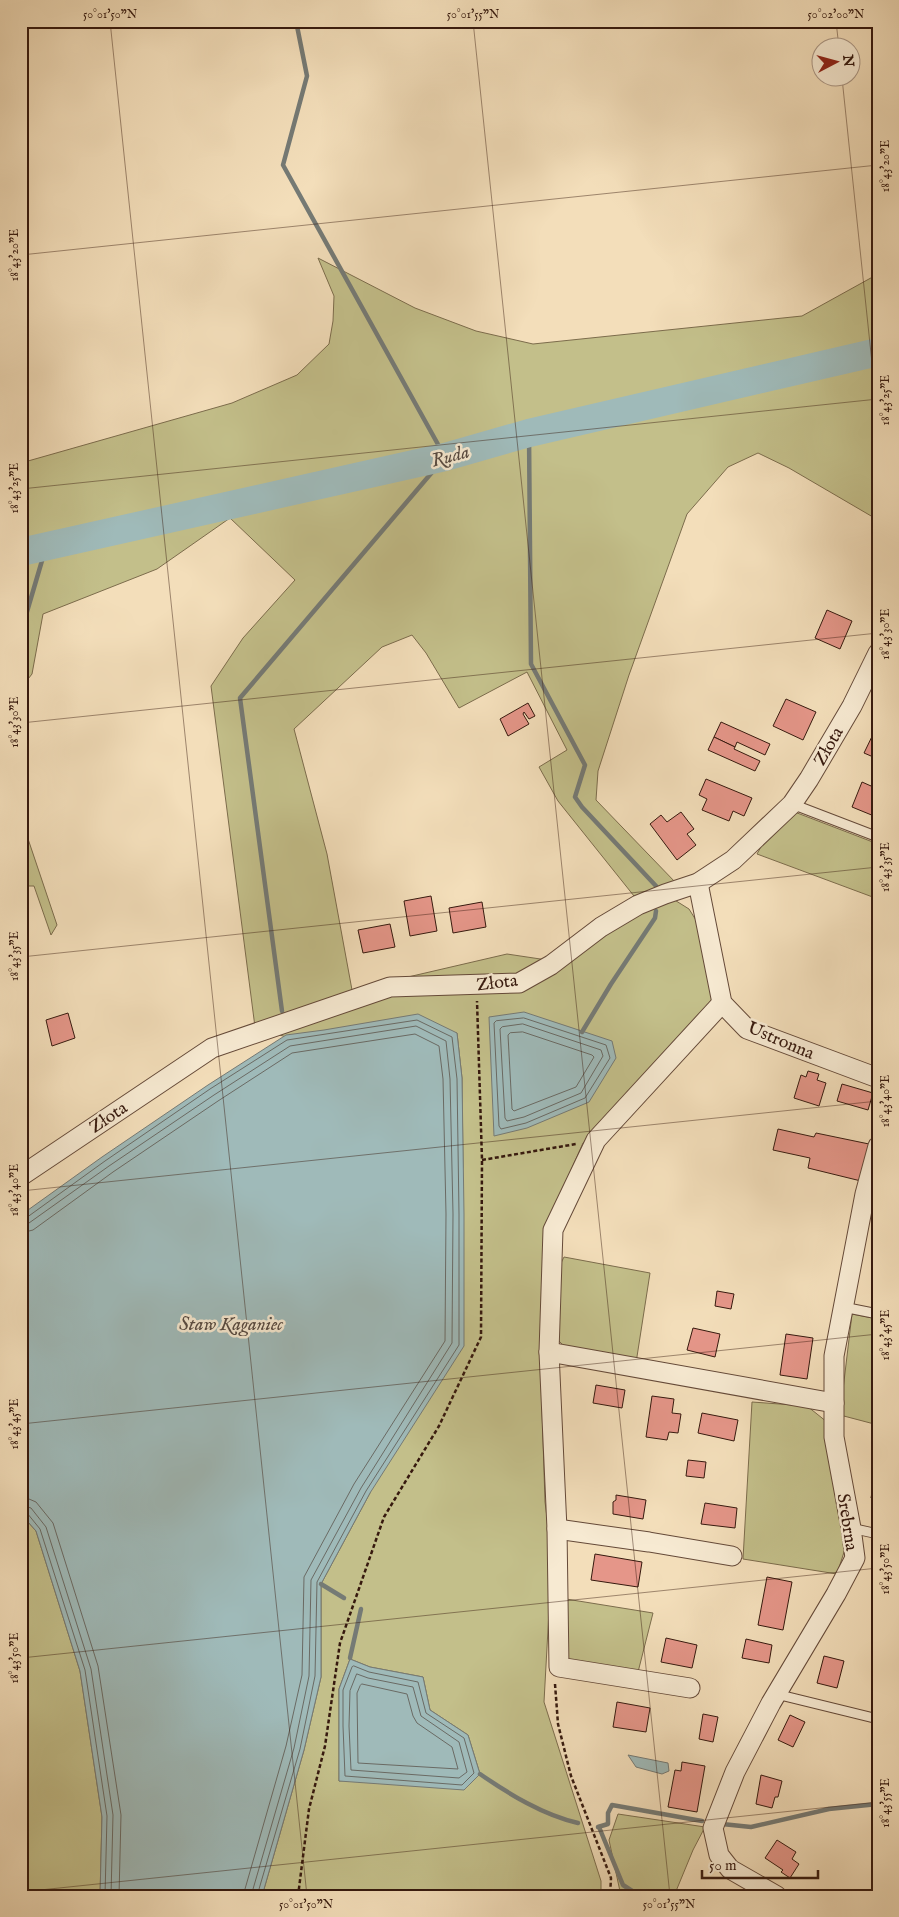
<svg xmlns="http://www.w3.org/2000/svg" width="899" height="1917" font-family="'IM FELL English',serif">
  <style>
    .green { fill: #c3bf8a; stroke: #7c6c4c; fill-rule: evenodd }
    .water { fill: #9fbab9; stroke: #757a75 }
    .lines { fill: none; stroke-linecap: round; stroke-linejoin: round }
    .shore { stroke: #6a6a64; stroke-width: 1 }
    .stream { stroke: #757a75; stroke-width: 4.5 }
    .river { stroke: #9fbab9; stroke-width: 28 }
    .building { fill: #e59689; stroke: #36190e }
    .service-casing { stroke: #654a39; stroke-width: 11 }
    .minor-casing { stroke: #654a39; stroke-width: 21 }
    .path { stroke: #36190e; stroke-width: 2.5; stroke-dasharray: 4 2.5; stroke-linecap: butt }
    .service { stroke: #f7ead2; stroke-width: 9 }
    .minor { stroke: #f7ead2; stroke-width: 19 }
    .ticks { fill: none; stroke: #36190e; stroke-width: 1; stroke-opacity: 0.45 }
    .labels { text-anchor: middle; stroke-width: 5; stroke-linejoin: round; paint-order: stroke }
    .street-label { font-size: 18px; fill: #36190e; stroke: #f7ead2 }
    .water-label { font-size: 19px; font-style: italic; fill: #564941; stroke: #f7ead2 }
    .neatline { fill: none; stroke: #36190e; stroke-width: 2 }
    .ticks-label { font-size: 12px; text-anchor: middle; fill: #36190e }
  </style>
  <rect width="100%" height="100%" fill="#f3deba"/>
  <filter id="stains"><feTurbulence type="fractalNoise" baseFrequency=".004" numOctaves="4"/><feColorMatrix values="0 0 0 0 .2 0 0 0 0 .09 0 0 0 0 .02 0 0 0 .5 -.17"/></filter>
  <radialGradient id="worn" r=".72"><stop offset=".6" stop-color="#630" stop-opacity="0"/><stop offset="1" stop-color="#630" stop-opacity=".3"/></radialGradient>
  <g class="green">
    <path d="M318,258L415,308L476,331L533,344L802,316L878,274V520L789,468L758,453L728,467L687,514L629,675L598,771L596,800L676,883L638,901L558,801L539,767L567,750L527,672L459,708L426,653L412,635L382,647L294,729L327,854L352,990L507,954L547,960L637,912L673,899L689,909L699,925L713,998L680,1039L583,1143L548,1222L541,1378L545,1502L552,1556L544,1702L601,1881V1896H262L304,1750L321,1677V1584L370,1493L463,1167L462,1078L457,1033L286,1037L255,1027L211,686L243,638L295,580L230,518L157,569L43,614L32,674L21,688V463L232,403L297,375L329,344L333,321L334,296ZM350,1659L370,1667L423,1677L430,1710L468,1735L480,1774L339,1781V1689Z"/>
    <path d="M792,811L878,844V899L757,854L767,836Z"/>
    <path d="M21,818L57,925L51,935L34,886H21Z"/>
    <path d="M564,1257L650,1273L636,1363L568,1350L556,1338L560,1265Z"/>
    <path d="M852,1314L878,1319V1425L840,1415Z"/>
    <path d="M752,1402L807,1406L827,1422L845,1549L837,1574L743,1559Z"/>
    <path d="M21,1514L36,1531L80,1671L102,1817L100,1896H21Z"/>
    <path d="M566,1599L653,1613L637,1676L574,1664L564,1658Z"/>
    <path d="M618,1814L705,1827L693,1850L674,1896H621L609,1840Z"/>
  </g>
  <g class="water">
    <path d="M524,1012L612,1041L616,1058L589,1102L527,1128L494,1136L489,1017Z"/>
    <path d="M418,1014L457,1033L462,1078L464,1214V1346L370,1493L321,1584V1677L304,1750L262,1896H100L102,1817L80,1671L36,1531L21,1514V1215L102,1157L208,1085L286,1035L324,1030Z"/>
    <path d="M350,1659L370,1667L423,1677L430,1710L468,1735L480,1774L464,1790L339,1781V1689Z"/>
    <path d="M628,1755L668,1763L669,1771L662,1774L636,1767Z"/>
  </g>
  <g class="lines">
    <g class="shore">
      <path d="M524,1018L606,1045L610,1058L585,1098L526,1123L501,1129L499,1126L494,1023L496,1021Z"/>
      <path d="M523,1024L601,1050L603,1056L581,1093L524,1117L507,1121L505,1118L500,1029L502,1027Z"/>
      <path d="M523,1032L592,1055L594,1057L576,1087L514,1111L512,1109L508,1035L510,1033Z"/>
      <path d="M21,1219L26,1218L105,1161L210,1089L287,1040L417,1020L452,1037L457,1079L459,1214V1345L366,1491L317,1582L315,1676L300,1749L257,1896"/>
      <path d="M21,1225L29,1223L109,1166L214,1095L290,1046L416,1026L446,1041L450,1079L453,1214L452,1343L361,1488L311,1580L309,1676L294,1748L251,1896"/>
      <path d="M21,1233L33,1230L113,1172L218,1101L292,1053L415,1034L439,1046L443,1079L446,1214L445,1341L354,1484L304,1577L302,1675L286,1746L243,1896"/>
      <path d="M21,1498L29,1499L36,1502L53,1523L98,1666L121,1815L119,1896"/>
      <path d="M21,1505L31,1508L46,1527L91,1669L113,1815L111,1896"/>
      <path d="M21,1511L27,1513L40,1529L85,1670L107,1816L105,1896"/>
      <path d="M354,1666L369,1672L418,1682L426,1713L464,1738L474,1773L462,1785L345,1776L343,1726V1690L352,1667Z"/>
      <path d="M357,1674L368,1678L413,1687L421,1716L459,1742L467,1772L459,1778L351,1770L349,1726L350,1691Z"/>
      <path d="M362,1684L407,1694L413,1716L417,1723L452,1747L458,1769L358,1763L357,1693L360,1686Z"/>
    </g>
    <g class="stream">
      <path d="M529,433L531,664L585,765L575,797L582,807L656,886"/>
      <path d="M21,632L46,547"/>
      <path d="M282,1011L240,698L445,457L283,165L307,76L296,21"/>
      <path d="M582,1032L611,984L655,918L656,911"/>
      <path d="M321,1584L344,1598"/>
      <path d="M350,1658L361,1609"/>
      <path d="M480,1774C509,1794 543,1815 578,1823"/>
      <path d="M722,1824L751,1827L829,1809L878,1804"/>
      <path d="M598,1827L608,1824V1813L612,1805L702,1821"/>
      <path d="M599,1827L623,1885L640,1896"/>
    </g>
    <path class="river" d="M21,552L445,457L529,433L878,352"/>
  </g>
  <g class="building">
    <path d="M827,610L852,621L840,649L815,638Z"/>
    <path d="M786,699L816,712L803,740L773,726Z"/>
    <path d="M528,703L535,716L529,719L524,712L523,714L529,724L508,736L500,719Z"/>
    <path d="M721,722L770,744L765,755L737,742L735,747L714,737Z"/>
    <path d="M878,724V759L864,753Z"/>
    <path d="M714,737L735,747L734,749L760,761L755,771L708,750Z"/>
    <path d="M706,779L752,798L744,816L733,811L729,821L702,810L707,799L699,795Z"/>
    <path d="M862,782L871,786L873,782L878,783V807L874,816L852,807Z"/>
    <path d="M681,812L694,829L687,834L696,845L677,860L650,824L661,815L667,822Z"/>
    <path d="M431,896L437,931L410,936L404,901Z"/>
    <path d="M482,902L486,927L453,933L449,908Z"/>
    <path d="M390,924L395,947L363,953L358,930Z"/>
    <path d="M68,1013L75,1038L52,1046L46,1020Z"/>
    <path d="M808,1071L819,1074L817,1080L826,1083L819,1106L794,1098L801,1075L806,1077Z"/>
    <path d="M842,1084L873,1093L868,1110L837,1101Z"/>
    <path d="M778,1129L814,1137L816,1133L869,1144L861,1181L808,1168L810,1158L773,1150Z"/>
    <path d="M717,1291L734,1294L731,1309L715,1306Z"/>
    <path d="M693,1328L720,1334L715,1357L687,1350Z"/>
    <path d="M786,1334L813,1338L807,1379L780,1375Z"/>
    <path d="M596,1385L625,1390L622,1408L593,1403Z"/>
    <path d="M652,1396L674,1399L672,1413L681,1414L678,1433L669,1432L667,1440L646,1437Z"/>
    <path d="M702,1413L738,1420L734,1441L698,1433Z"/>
    <path d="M688,1460L706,1462L704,1478L686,1476Z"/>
    <path d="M874,1481L878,1482V1499L871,1498Z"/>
    <path d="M616,1495L646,1500L643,1519L613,1514V1502L616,1500Z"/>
    <path d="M705,1503L737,1508L735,1528L701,1524Z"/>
    <path d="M595,1554L642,1562L638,1587L591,1580Z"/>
    <path d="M767,1577L792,1582L783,1630L758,1625Z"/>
    <path d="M666,1638L697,1645L692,1668L661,1662Z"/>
    <path d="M746,1639L772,1645L769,1663L742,1658Z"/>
    <path d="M824,1656L844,1661L837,1688L817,1683Z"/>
    <path d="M617,1702L650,1708L646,1732L613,1727Z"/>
    <path d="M703,1714L718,1717L713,1742L699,1739Z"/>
    <path d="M790,1715L805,1722L793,1747L778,1740Z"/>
    <path d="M682,1762L705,1766L697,1812L668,1807L675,1770L681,1771Z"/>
    <path d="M761,1775L782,1781L778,1797H775L772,1808L756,1804Z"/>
    <path d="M777,1840L796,1852L792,1859L799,1864L790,1878L781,1872L783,1870L765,1858Z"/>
  </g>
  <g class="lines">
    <defs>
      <g id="service">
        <path d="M792,804L878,837"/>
        <path d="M843,1307L878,1314"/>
        <path d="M851,1528L878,1534"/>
        <path d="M776,1694L878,1719"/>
      </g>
      <g id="minor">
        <path d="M698,883L722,1003L747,1029L878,1078"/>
        <path d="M21,1176L212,1048L390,987L519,983L551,965L601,927L638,905L665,894L698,883L733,860L792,804L809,779L852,706L878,653"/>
        <path d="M549,1352L834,1403"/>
        <path d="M557,1529L649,1542L732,1556"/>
        <path d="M690,1688L559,1667L557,1529L549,1352L553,1230L596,1140L722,1003"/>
        <path d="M777,1896L730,1869L719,1855L713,1828L735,1772L771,1703L836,1594L855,1558L851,1528L834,1437V1356L865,1194L878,1146"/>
      </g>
    </defs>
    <use href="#service" class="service-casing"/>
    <use href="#minor" class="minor-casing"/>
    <g class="path">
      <path d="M482,1160L576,1144"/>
      <path d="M555,1684L558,1724L571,1776L611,1878L610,1896"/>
      <path d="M298,1896L309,1809L325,1746L340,1643L384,1517L439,1426L481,1337L482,1160L477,1001"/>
    </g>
    <use href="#service" class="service"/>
    <use href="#minor" class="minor"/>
  </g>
  <path class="ticks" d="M21,21H24M110,21L307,1896M473,21L670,1896M836,21L839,48M842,78L878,420M21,255L878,165M21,489L878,399M21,723L878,633M21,957L878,867M21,1191L878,1101M21,1424L878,1334M21,1658L878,1568M21,1892L878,1802"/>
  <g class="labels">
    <g class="street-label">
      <text transform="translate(828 746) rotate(-60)" y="6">Złota</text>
      <text transform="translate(497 982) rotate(-7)" y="6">Złota</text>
      <text transform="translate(781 1040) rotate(23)" y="6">Ustronna</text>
      <text transform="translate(108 1117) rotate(-34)" y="6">Złota</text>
      <text transform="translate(848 1522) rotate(81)" y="6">Srebrna</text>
    </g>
    <g class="water-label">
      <text transform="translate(450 455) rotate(-15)" y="7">Ruda</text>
      <text x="231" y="1330">Staw Kaganiec</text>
    </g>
  </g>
  <rect width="899" height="1917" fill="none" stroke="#f3deba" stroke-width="55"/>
  <g transform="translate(836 62) rotate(84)"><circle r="24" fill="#f7ead2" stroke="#aa9684"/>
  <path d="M0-4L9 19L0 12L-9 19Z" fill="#8f2418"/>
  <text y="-8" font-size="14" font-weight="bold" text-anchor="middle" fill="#36190e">N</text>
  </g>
  <path d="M702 1870v8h116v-8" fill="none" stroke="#36190e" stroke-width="2.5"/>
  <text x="709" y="1870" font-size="15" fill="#36190e" stroke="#f7ead2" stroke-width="4" paint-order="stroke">50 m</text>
  <rect x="28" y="28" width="844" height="1862" class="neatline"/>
  <g class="ticks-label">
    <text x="110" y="18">50°01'50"N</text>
    <text x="473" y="18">50°01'55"N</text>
    <text x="836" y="18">50°02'00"N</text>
    <text transform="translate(885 166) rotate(-90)" y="4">18°43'20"E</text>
    <text transform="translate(14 255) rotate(-90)" y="4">18°43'20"E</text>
    <text transform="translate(885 400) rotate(-90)" y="4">18°43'25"E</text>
    <text transform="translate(14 488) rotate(-90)" y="4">18°43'25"E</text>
    <text transform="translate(885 634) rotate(-90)" y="4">18°43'30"E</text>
    <text transform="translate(14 722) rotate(-90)" y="4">18°43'30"E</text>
    <text transform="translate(885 867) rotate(-90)" y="4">18°43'35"E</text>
    <text transform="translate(14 956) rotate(-90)" y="4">18°43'35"E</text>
    <text transform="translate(885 1101) rotate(-90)" y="4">18°43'40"E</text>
    <text transform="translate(14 1190) rotate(-90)" y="4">18°43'40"E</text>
    <text transform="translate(885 1335) rotate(-90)" y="4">18°43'45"E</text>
    <text transform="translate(14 1424) rotate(-90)" y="4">18°43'45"E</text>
    <text transform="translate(885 1569) rotate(-90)" y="4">18°43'50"E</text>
    <text transform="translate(14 1658) rotate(-90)" y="4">18°43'50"E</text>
    <text transform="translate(885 1803) rotate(-90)" y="4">18°43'55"E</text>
    <text x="306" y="1908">50°01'50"N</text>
    <text x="669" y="1908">50°01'55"N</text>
  </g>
  <rect width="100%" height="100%" filter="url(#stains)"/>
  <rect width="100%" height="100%" fill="url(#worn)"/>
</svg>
